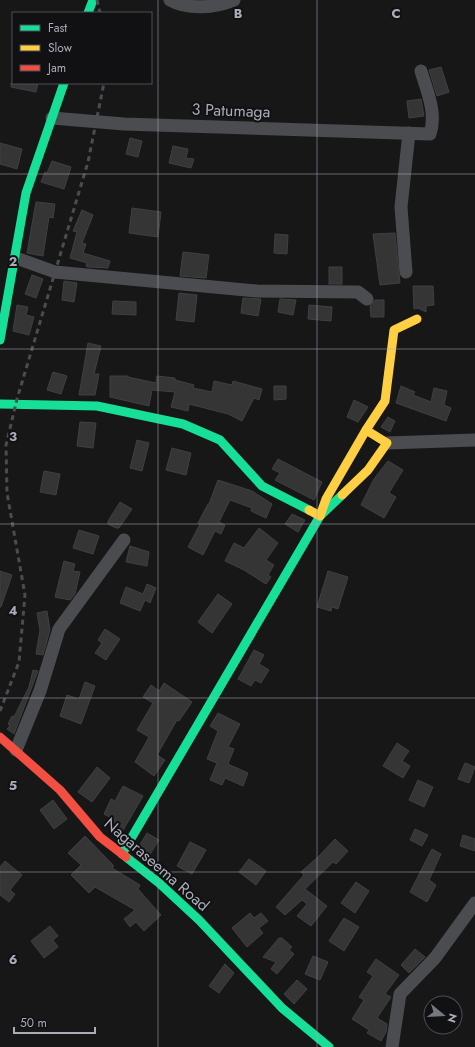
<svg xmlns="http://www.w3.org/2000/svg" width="475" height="1047" font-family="Jost,sans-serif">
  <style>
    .building { fill: #353536; stroke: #3f4043 }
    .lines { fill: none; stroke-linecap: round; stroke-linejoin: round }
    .street { stroke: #4b4c50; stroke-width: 13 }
    .fast { stroke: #16e098; stroke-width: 9 }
    .slow { stroke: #ffcf43; stroke-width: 9 }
    .jam { stroke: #f24e42; stroke-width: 9 }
    .rail { stroke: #4b4c4f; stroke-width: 3; stroke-dasharray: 5 4; stroke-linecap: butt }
    .grid { fill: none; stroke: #a8adb8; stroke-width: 1; stroke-opacity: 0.55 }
    .labels { text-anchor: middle; stroke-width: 4; stroke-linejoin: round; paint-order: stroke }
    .street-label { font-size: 16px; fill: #a8adb8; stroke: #111113 }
    .grid-label { font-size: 13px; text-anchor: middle; font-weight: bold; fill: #a8adb8; stroke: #111113; stroke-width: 4; stroke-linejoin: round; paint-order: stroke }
  </style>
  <rect width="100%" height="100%" fill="#171717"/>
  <g class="building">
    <path d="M441,67L449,92L437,96L429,70Z"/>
    <path d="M11,83H38L36,92L11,87Z"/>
    <path d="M421,99L424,116L409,118L407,101Z"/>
    <path d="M130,138L142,141L138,157L126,154Z"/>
    <path d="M0,143L22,149L17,169L0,164Z"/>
    <path d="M173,146L188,149L186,158L194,159L191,168L169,163Z"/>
    <path d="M52,161L71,167L64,189L41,182L45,172L47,173Z"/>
    <path d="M36,202L55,204L53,218L49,217L43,256L27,253Z"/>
    <path d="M132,208L161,212L158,237L129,233Z"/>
    <path d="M82,210L93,215L82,243L86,244L83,253L110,261L108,268L88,267L86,266L87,263L70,258L77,232L73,231Z"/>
    <path d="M395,233L400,283L380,285L373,234Z"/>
    <path d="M275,234L288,235L287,254L274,253Z"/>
    <path d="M183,252L209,255L206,278L180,276Z"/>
    <rect x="329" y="267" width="13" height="17"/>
    <path d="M32,275L43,279L36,298L25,294Z"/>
    <path d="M64,281L77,283L74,302L62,300Z"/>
    <path d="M413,286H433L434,305L426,306V312L418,308L414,309Z"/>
    <path d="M179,293L197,295L194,322L176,320Z"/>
    <path d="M243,298L261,299L258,316L241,313Z"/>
    <path d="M280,299L296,300L293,315L278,312Z"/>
    <path d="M375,300H384V317H371L370,306Z"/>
    <path d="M113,301L136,302V315L112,314Z"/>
    <path d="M17,305L28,307L26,315L34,317L29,335L13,331Z"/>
    <path d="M309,305L332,307L331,321L308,319Z"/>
    <path d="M88,343L101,346L94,374H99L95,395H79Z"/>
    <path d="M53,372L67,376L61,394L47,390Z"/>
    <path d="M110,376H128V377L156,383L157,376L175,378V380L194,385L193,388L212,392L214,381L232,385L233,381L262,389L259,400L254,398L242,421L228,414L189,404L188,411L171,407L175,392L152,390L149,406L110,397Z"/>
    <path d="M274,386H286V399L274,400Z"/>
    <path d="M401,386L415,392L413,395L431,402L434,388L447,391L444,405L451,408L446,421L396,403Z"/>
    <path d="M354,400L368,407L358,422L347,417Z"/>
    <path d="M388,417L395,421L390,432L381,427Z"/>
    <path d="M80,422L96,423L93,448L77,446Z"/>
    <path d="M137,440L149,443L142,471L130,468Z"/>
    <path d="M172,448L191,453L186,475L166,470Z"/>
    <path d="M278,459L322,482L314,500L275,480L280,473L272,469Z"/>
    <path d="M388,461L403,470L389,493L396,497L384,518L361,505L374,479Z"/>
    <path d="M44,471L60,474L56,495L40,492Z"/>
    <path d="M218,480L252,491L272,504L266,518L251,511L252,508L230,500L219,522L225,525L221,534L215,531L203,555L188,547L200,524L198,523L208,504H209Z"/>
    <path d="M120,502L132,509L119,528H116L108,524V521Z"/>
    <path d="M292,514L305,520L298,532L285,524Z"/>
    <path d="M259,528L278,543L266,560L274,565L268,575L271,577L266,584L244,570L225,561L234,543L244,548Z"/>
    <path d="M79,530L99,536L93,554L73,548Z"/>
    <path d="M130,546L149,552L147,566L126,562Z"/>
    <path d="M64,561L75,564L73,571L80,572L75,594L70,600L55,597Z"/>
    <path d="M0,571L12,575L1,607H0Z"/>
    <path d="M328,571L348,577L338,609L332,607L331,611L317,607Z"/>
    <path d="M147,584L156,588L150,603L145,600L140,611L120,603L126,587L143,594Z"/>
    <path d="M218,594L232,604L212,633L198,622Z"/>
    <path d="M47,611L50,630L43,655L36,654L40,630L37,613Z"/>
    <path d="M105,629L120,639L106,660L95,653L102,643L98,640Z"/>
    <path d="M254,650L264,655L259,664L269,670L261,683L255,680L251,686L238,679Z"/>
    <path d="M33,670L38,671L14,734L7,729L10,726L8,724L12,716L14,717L29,687Z"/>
    <path d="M85,682L95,686L81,724L60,716L67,695L79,699Z"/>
    <path d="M164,683L192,702L179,721L177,720L157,755L165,760L154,776L135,762L149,737L137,730L153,703L143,697L151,685L159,691Z"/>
    <path d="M218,713L240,724L228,747L234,749L228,764L248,773L243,786L225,778L222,785L210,780L217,763L207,759L218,731L210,726Z"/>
    <path d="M397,743L409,751L402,761L410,766L403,778L383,766Z"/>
    <path d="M465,763L475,767L469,783L458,779Z"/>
    <path d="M97,767L110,778L92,802L78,792Z"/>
    <path d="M418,780L433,787L424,807L409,800Z"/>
    <path d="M123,786L143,796L122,832L110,826L113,819L104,814L111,799L115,801Z"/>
    <path d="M53,800L67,819L54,829L40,810Z"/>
    <path d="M415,829L428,835L422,846L410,840Z"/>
    <path d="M147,833L159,840L147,859L136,851Z"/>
    <path d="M463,835L475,839V851L460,846Z"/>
    <path d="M85,836L114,866L112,868L140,885L138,889L161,915L144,931L136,922L130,927L124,919L135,910L95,887L89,893L71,875L81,865L68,853Z"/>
    <path d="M335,839L348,851L336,864L333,862L305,889L327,906L311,926L297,916L307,904L302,900L285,915L276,907L304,875L301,872L319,856Z"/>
    <path d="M190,842L206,850L192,874L177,866Z"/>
    <path d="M432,849L441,854L429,880L436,885L427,902L410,892Z"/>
    <path d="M249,859L266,871L256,885L239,872Z"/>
    <path d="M5,861L22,875L10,890L15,894L9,902L0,895V867Z"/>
    <path d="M356,882L369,891L355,913L341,903Z"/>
    <path d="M250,913L254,918L261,913L268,921L259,928L263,933L247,947L232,928Z"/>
    <path d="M344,918L359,927L344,951L329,941Z"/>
    <path d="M50,926L58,936L53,940L58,947L44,958L31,941Z"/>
    <path d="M279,938H282L292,947L289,950L294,954L277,974L271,969L276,962L263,957Z"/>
    <path d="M415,949L425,957L409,973L401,965Z"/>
    <path d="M313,956L328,962L320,980L305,974Z"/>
    <path d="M376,959L399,975L385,994L391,997L377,1018L387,1024L386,1032L381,1041L367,1033L369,1030L352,1019L364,1000L359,997L373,976L367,972Z"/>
    <path d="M225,964L234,973L219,993L209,986Z"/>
    <path d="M297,980L307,989L294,1004L284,994Z"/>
  </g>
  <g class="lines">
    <g class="street">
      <path d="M170,0C188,10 215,8 234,0"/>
      <path d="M52,118L124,124L430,134C437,113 427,91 421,71"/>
      <path d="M16,258L55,272L257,291L358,292L367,299"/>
      <path d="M406,272L401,207L409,133"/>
      <path d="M387,443L475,440"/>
      <path d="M16,750L40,691L59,629L124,540"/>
      <path d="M392,1047L400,994L435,958L475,903"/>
    </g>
    <g class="fast">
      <path d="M88,13L93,0"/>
      <path d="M0,340L26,193L64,83"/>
      <path d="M0,404L97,406L183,424L220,440L262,486L309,510"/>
      <path d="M122,854L320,516L342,495"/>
      <path d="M126,857L159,883L199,920L282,1008L329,1047"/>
    </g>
    <g class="slow">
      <path d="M342,495L368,470L387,443L366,430L385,401L394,330L417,319"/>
      <path d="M309,510L320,516L326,499L366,430"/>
    </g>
    <path class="jam" d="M0,737L60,790L100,837L126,857"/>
    <g class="rail">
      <path d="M97,0L100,13"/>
      <path d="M0,711L19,662L25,595L7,493L6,445L17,399L88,162L104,83"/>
    </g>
  </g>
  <path class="grid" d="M158,0V1047M317,0V1047M0,174H475M0,349H475M0,524H475M0,698H475M0,872H475"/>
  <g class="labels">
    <g class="street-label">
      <text transform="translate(231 110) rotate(2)" y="6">3 Patumaga</text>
      <text transform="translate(157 864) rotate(41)" y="6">Nagaraseema Road</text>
    </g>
  </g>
  <g class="grid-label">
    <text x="238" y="18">B</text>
    <text x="396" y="18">C</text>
    <text x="13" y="266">2</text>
    <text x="13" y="441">3</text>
    <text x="13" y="615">4</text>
    <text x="13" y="790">5</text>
    <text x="13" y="964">6</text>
  </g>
  <rect x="12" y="12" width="140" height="72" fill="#111113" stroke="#4d4f55"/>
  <rect x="20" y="25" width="20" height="6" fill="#16e098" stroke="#4d4f55"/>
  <text x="48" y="32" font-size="12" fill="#a8adb8">Fast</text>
  <rect x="20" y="45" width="20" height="6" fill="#ffcf43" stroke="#4d4f55"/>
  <text x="48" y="52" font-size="12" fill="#a8adb8">Slow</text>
  <rect x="20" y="65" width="20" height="6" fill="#f24e42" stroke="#4d4f55"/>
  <text x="48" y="72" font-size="12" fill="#a8adb8">Jam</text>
  <g transform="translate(443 1015) rotate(108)"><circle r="19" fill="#111113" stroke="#4d4f55"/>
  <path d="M0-3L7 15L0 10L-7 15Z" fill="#757880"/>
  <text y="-6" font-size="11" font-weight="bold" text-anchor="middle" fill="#a8adb8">N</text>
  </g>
  <path d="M14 1027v6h81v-6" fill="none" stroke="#a8adb8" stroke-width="2"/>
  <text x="20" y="1027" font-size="12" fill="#a8adb8" stroke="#111113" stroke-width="3" paint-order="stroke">50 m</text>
</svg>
